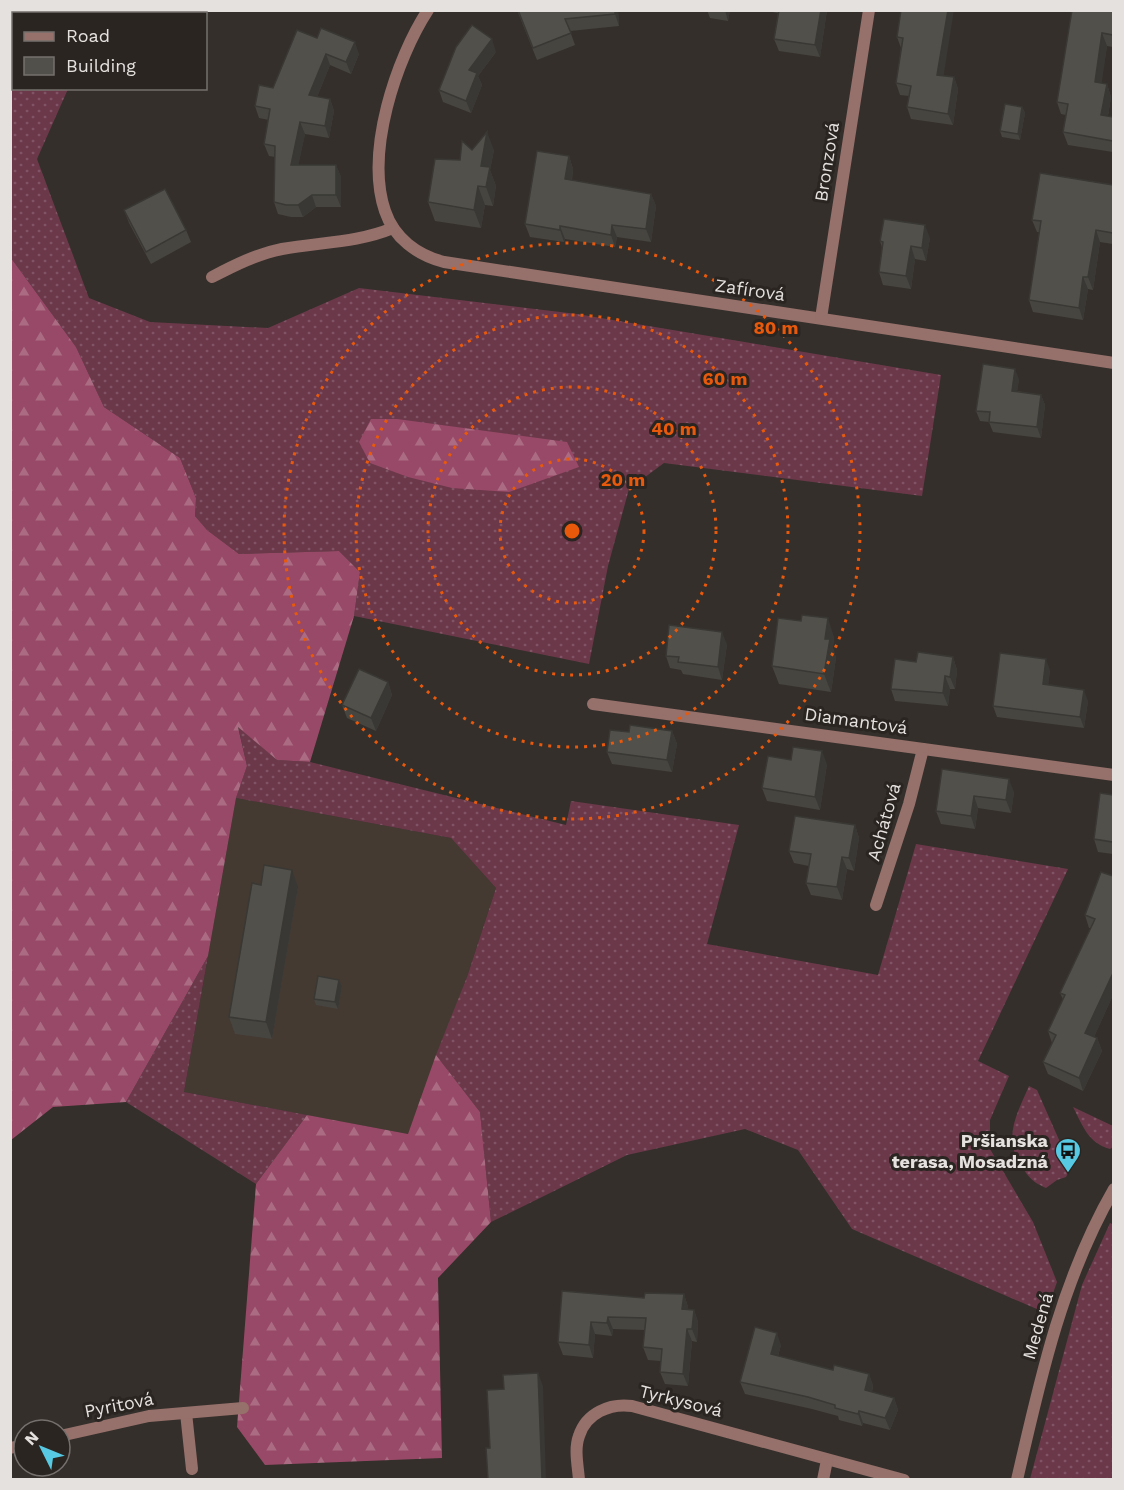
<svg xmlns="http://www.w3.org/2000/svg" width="1124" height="1490" font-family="'Work Sans',sans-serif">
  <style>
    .built { fill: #443a32 }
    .grass { fill: url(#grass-dots) }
    .forest { fill: url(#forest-firs) }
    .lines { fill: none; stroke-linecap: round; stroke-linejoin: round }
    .minor { stroke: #96706a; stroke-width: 12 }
    .tertiary { stroke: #96706a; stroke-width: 12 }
    .wall { fill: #474540 }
    .shaded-wall { fill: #393834 }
    .building { fill: #52504a; stroke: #393834; stroke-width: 1.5 }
    .ring { fill: none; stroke: #e8590c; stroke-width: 3; stroke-dasharray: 3 6 }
    .labels { text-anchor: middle; stroke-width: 6; stroke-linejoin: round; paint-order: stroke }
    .street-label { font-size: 18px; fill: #e5e1df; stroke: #2a2521 }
    .poi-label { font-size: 18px; font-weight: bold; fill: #e5e1df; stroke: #2a2521; text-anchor: end }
    .centre { fill: #e8590c; stroke: #2a2521; stroke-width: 3 }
    .ring-label { font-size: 18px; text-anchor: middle; font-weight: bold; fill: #e8590c; stroke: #2a2521; stroke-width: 6; stroke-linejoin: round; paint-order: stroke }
  </style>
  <defs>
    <pattern id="grass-dots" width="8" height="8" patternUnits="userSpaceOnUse" patternTransform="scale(1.5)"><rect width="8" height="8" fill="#6b384a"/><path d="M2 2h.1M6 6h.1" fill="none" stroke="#805464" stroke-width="1.8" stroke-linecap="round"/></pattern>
    <pattern id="forest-firs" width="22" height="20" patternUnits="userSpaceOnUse" patternTransform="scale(1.5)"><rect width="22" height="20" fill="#984967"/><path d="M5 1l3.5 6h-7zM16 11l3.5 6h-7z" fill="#ab6c83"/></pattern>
  </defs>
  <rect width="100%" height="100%" fill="#342f2b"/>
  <path class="built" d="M236,798L451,838L496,888L467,977L408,1134L184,1092Z"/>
  <g class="grass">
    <path d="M10,73L13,75L14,88L68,89L37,159L89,298L150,322L268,328L359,288L577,314L941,375L922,496L664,463L629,489L608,566L589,664L354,616L360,572L339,551L239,554L207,530L195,516L196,498L180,458L104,407L76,347L11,258Z"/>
    <path d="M238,726L277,760L310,762L566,825L571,801L739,825L707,944L878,975L916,844L1068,869L978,1061L1009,1076L990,1120V1149L1033,1222L1057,1282L1046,1313L852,1229L798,1150L745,1129L627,1155L491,1222L480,1112L436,1055L467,977L496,888L451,838L236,798L247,766Z"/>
    <path d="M208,956L184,1092L307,1115L256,1184L126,1102Z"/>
    <path d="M1029,1086L1037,1090L1071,1167L1066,1177L1057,1180L1046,1188C1033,1182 1030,1179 1022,1167C1002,1138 1017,1114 1029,1086Z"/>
    <path d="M1073,1107L1113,1126V1147L1110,1149C1088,1143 1083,1126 1073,1107Z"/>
    <path d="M1110,1223L1114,1225L1113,1479H1030L1082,1285Z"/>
  </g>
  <g class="forest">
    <path d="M10,11H56L58,13L14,14L13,75L10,73Z"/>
    <path d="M11,258L76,347L104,407L180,458L196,498L195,516L207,530L239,554L339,551L360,572L354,616L310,762L277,760L238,727L247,766L236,798L208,956L126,1102L53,1107L11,1140Z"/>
    <path d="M371,419H397L567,442L579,467L509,492L452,488L408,477L370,463L359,442Z"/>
    <path d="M436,1055L480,1112L491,1222L438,1278L442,1458L265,1465L237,1427L256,1184L307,1115L408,1134Z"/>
  </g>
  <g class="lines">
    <g class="minor">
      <path d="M428,10C396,59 365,152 385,211C394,238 417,255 444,262L1114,363"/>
      <path d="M212,277C235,265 257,254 282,249C320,242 357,243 393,228"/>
      <path d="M821,318L869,10"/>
      <path d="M593,704L1114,775"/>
      <path d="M876,905L909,804L923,749"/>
      <path d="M186,1413L192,1469"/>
      <path d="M60,1436L149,1416L243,1408"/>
      <path d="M10,1448L24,1445"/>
      <path d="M579,1480C578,1466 574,1449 579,1436C586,1413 610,1403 632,1406L904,1480"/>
      <path d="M823,1480L827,1460"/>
    </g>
    <path class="tertiary" d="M1017,1480C1040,1379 1062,1279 1114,1189"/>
  </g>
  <g class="wall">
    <path d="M517,10H618L619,26L570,31L575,45L537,60Z"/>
    <path d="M707,10H730L728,21L710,18Z"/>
    <path d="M761,10H827L820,57L779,51L774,39L778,13Z"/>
    <path d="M901,10L943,76L954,77L958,89L953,125L911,119L907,107L909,96L900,95L896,83L901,48L897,37Z"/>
    <path d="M1113,10V47L1107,46L1101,83L1107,84L1111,97L1108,116L1113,117V152L1068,145L1063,132L1066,115L1061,114L1057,102Z"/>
    <path d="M317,38L359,54L351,74L330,65L317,97L330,99L334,111L329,138L305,134L298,165H336L341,177V207H316L303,217H291L278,214L274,202L275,157L269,156L264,144L269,120L259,118L255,106L273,88Z"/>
    <path d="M496,52L478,76L482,85L471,113L443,102L439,90Z"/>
    <path d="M1022,107L1025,113L1020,140L1002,137L1000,131Z"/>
    <path d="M472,150H494L490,170L496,186L493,206L485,205L481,228L435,221L428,202L460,160Z"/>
    <path d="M569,156L573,169L572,180L651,194L656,206L651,242L617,237L615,247L565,239L564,242L530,237L525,224Z"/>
    <path d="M1113,185V244L1100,242L1093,290L1088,289L1083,320L1033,312L1029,300L1040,232H1037L1032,220Z"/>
    <path d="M124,210L186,230L191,242L151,264L129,223Z"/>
    <path d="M930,238L926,261L915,259L911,289L883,285L879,272L882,248L880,241Z"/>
    <path d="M1019,379L1017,391L1041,395L1045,405L1041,438L993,432L989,422L980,421L976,411Z"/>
    <path d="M801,621L834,637L833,648L836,658L831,692L779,684L772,666Z"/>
    <path d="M727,644L722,680L683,674L681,670L670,668L666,656Z"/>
    <path d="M953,657L957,670L955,689H950L948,706L895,701L891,689L916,662Z"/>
    <path d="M1050,670L1048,685L1088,701L1084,728L997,717L993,706Z"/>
    <path d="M388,682L392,695L376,731L347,718L342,705Z"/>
    <path d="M672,731L677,744L672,772L612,764L607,752L629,732Z"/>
    <path d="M827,764L820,810L767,801L762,788Z"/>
    <path d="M942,769L1014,792L1011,813L978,808L975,829L941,824L936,811Z"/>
    <path d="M1113,795V854L1098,852L1094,839Z"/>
    <path d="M855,825L859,838L854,871L847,869L842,900L811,895L806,883L809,866L794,863L789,851Z"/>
    <path d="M1101,872L1113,995L1094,1037L1097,1038L1102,1051L1083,1091L1048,1074L1043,1062L1052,1043L1048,1031L1063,999L1060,993L1091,928H1089L1085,915Z"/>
    <path d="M298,887L272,1039L235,1034L229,1017Z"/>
    <path d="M339,980L342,986L338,1009L316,1005L314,999Z"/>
    <path d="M562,1291L644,1298L684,1294L688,1307V1310H694L698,1322L697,1342L692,1341L688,1386L665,1384L660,1372L661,1361L648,1360L643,1347L645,1330L613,1329L612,1336L595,1334L593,1358L563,1355L558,1342Z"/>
    <path d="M781,1345L778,1356L833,1370L869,1374L873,1386L872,1392L894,1398L898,1410L890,1430L863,1423L862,1426L839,1420L838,1416L812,1409L745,1394L740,1382Z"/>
  </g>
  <g class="shaded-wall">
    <path d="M615,10H618L619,26L615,14Z"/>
    <path d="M725,10H730L728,21Z"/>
    <path d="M821,10H827L820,57L815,45Z"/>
    <path d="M948,10H954L942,86L937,75Z"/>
    <path d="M1102,33L1107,46L1100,95L1095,82Z"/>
    <path d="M492,39L496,52L478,76L482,85L471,113L466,101L469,70Z"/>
    <path d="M355,42L359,54L351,74L346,62Z"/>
    <path d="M326,54L330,65L313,107L309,95Z"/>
    <path d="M954,77L958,89L953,125L948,114Z"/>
    <path d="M1107,84L1111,97L1106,128L1101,115Z"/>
    <path d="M330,99L334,111L329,138L325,126Z"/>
    <path d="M1022,107L1025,113L1020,140L1018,134Z"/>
    <path d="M300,122L305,134L296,177L291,165Z"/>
    <path d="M487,132L494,150L490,170L496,186L493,206L486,187L481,166Z"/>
    <path d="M569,156L573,169L570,192L565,179Z"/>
    <path d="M336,165L341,177V207L336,195Z"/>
    <path d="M478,186L485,205L481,228L474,210Z"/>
    <path d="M651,194L656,206L651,242L646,229Z"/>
    <path d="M312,195L316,207L303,217L298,205Z"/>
    <path d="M612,225L617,237L615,247L611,235Z"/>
    <path d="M925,225L930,238L926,261L922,248Z"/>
    <path d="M560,226L565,239L564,242L560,230Z"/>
    <path d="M1096,230L1100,242L1093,290L1088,277Z"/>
    <path d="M911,246L915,259L911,289L906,276Z"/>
    <path d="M1083,277L1088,289L1083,320L1079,308Z"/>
    <path d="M1015,369L1019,379L1016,401L1012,391Z"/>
    <path d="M1041,395L1045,405L1041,438L1037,427Z"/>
    <path d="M828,618L834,637L833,648L836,658L831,692L824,674L825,639Z"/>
    <path d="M722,632L727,644L722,680L718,667Z"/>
    <path d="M953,657L957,670L955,689L950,677Z"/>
    <path d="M1046,659L1050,670L1047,696L1043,684Z"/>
    <path d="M945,676L950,689L948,706L943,693Z"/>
    <path d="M388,682L392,695L376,731L371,718Z"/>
    <path d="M1084,690L1088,701L1084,728L1080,717Z"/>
    <path d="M672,731L677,744L672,772L667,760Z"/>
    <path d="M822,751L827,764L820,810L815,797Z"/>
    <path d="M1009,779L1014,792L1011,813L1006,800Z"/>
    <path d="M974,796L978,808L975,829L971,816Z"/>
    <path d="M855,825L859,838L854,871L849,858Z"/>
    <path d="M842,857L847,869L842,900L837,887Z"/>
    <path d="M292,870L298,887L272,1039L266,1022Z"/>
    <path d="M1113,973V995L1090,1046L1085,1033Z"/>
    <path d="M339,980L342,986L338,1009L335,1002Z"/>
    <path d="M1097,1038L1102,1051L1083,1091L1079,1078Z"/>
    <path d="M684,1294L688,1307L687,1322L682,1309Z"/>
    <path d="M694,1310L698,1322L697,1342L692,1329Z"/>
    <path d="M608,1317L613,1329L612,1336L607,1323Z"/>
    <path d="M591,1322L595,1334L593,1358L589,1345Z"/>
    <path d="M687,1329L692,1341L688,1386L683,1374Z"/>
    <path d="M777,1333L781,1345L775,1366L771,1354Z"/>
    <path d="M538,1373L543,1386L546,1479H542Z"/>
    <path d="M869,1374L873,1386L869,1402L865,1390Z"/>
    <path d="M894,1398L898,1410L890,1430L885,1418Z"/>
    <path d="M859,1411L863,1423L862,1426L858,1414Z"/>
  </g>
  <g class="building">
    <path d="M518,10H615V14L565,19L571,33L533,48Z"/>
    <path d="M779,10H821L815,45L774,39Z"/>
    <path d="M901,10H948L937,75L954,77L948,114L907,107L911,86L896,83L903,38L897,37Z"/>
    <path d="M1072,10H1113V35L1102,33L1095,82L1107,84L1101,115L1113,117V141L1063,132L1068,104L1057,102Z"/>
    <path d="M472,25L492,39L469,70L477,73L466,101L439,90L456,47Z"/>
    <path d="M321,28L355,42L346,62L326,54L309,95L330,99L325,126L300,122L291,165H336V195H312L298,205H286L274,202L275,146L264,144L270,109L255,106L259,85L273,88L297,30L317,38Z"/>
    <path d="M1005,104L1022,107L1018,134L1000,131Z"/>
    <path d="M487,132L481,166L490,167L486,187L478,186L474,210L428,202L435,159L460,160L462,141L472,150Z"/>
    <path d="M537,151L569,156L565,179L651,194L646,229L612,225L611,235L560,226V230L525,224Z"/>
    <path d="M1040,173L1113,185V233L1096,230L1088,277H1083L1079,308L1029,300L1041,221L1032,220Z"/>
    <path d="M165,189L186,230L146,252L124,210Z"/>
    <path d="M884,219L925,225L922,248L911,246L906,276L879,272L883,242L880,241Z"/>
    <path d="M983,364L1015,369L1012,391L1041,395L1037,427L989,422L990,412L976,411Z"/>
    <path d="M802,615L828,618L825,639H830L824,674L772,666L778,618L801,621Z"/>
    <path d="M669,625L722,632L718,667L678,662L679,657L666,656Z"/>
    <path d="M918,652L953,657L950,677L945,676L943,693L891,689L895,659L916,662Z"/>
    <path d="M1000,653L1046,659L1043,684L1084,690L1080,717L993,706Z"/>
    <path d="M359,669L388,682L371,718L342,705Z"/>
    <path d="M630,725L672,731L667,760L607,752L610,730L629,732Z"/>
    <path d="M793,747L822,751L815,797L762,788L768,756L791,760Z"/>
    <path d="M942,769L1009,779L1006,800L974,796L971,816L936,811Z"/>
    <path d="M1100,793L1113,795V842L1094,839Z"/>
    <path d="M795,816L855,825L849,858L842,857L837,887L806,883L811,854L789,851Z"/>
    <path d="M264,865L292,870L266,1022L229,1017L252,883L261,885Z"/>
    <path d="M1101,872L1113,876V973L1085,1033L1097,1038L1079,1078L1043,1062L1056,1035L1048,1031L1065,995L1060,993L1095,919L1085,915Z"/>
    <path d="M318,976L339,980L335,1002L314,999Z"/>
    <path d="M562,1291L644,1298L645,1293L684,1294L682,1309L694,1310L692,1329H687L683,1374L660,1372L662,1349L643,1347L646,1318L608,1317L607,1323L591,1322L589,1345L558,1342Z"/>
    <path d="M755,1327L777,1333L771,1354L833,1370L834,1365L869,1374L865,1390L894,1398L885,1418L859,1411L858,1414L835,1408V1405L808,1397L740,1382Z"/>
    <path d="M538,1373L542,1479H488L486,1448H490L487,1390L504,1389L503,1375Z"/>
  </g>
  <g class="ring">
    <circle cx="572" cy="531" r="72"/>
    <circle cx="572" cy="531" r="144"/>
    <circle cx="572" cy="531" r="216"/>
    <circle cx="572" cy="531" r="288"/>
  </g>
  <defs>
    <symbol id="bus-pin" viewBox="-11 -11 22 30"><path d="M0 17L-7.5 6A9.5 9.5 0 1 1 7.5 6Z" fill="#57c9e2" stroke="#2a2521"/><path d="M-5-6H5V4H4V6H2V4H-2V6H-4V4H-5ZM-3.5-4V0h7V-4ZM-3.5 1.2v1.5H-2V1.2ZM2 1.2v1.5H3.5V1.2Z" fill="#111"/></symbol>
  </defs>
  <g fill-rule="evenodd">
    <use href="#bus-pin" x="1053" y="1136" width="30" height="40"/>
  </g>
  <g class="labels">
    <g class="street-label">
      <text transform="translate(827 162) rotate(-81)" y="6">Bronzová</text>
      <text transform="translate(750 290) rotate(8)" y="6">Zafírová</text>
      <text transform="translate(856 721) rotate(8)" y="6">Diamantová</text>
      <text transform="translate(884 822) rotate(-74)" y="6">Achátová</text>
      <text transform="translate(1038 1326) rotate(-74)" y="6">Medená</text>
      <text transform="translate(681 1401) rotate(14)" y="6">Tyrkysová</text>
      <text transform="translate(119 1405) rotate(-11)" y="6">Pyritová</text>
    </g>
    <g class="poi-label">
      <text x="1048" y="1147">Pršianska<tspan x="1048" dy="21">terasa, Mosadzná</tspan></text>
    </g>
  </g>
  <circle cx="572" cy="531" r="9" class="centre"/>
  <g class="ring-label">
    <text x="776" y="334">80 m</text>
    <text x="725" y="385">60 m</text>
    <text x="674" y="435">40 m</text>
    <text x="623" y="486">20 m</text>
  </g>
  <rect width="1124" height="1490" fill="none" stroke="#e5e1df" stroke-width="24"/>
  <rect x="12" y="12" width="195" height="78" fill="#2a2521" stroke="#75706d" stroke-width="1.5"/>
  <rect x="24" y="32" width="30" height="9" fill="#96706a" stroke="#75706d" stroke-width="1.5"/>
  <text x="66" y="42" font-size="18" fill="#e5e1df">Road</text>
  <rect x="24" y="57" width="30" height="18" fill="#52504a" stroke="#75706d" stroke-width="1.5"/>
  <text x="66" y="72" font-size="18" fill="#e5e1df">Building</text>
  <g transform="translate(42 1448) rotate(313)"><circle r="28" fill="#2a2521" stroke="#75706d" stroke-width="1.5"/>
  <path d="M0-4.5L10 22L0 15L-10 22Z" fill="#57c9e2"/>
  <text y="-9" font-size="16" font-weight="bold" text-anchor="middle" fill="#e5e1df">N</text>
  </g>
</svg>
